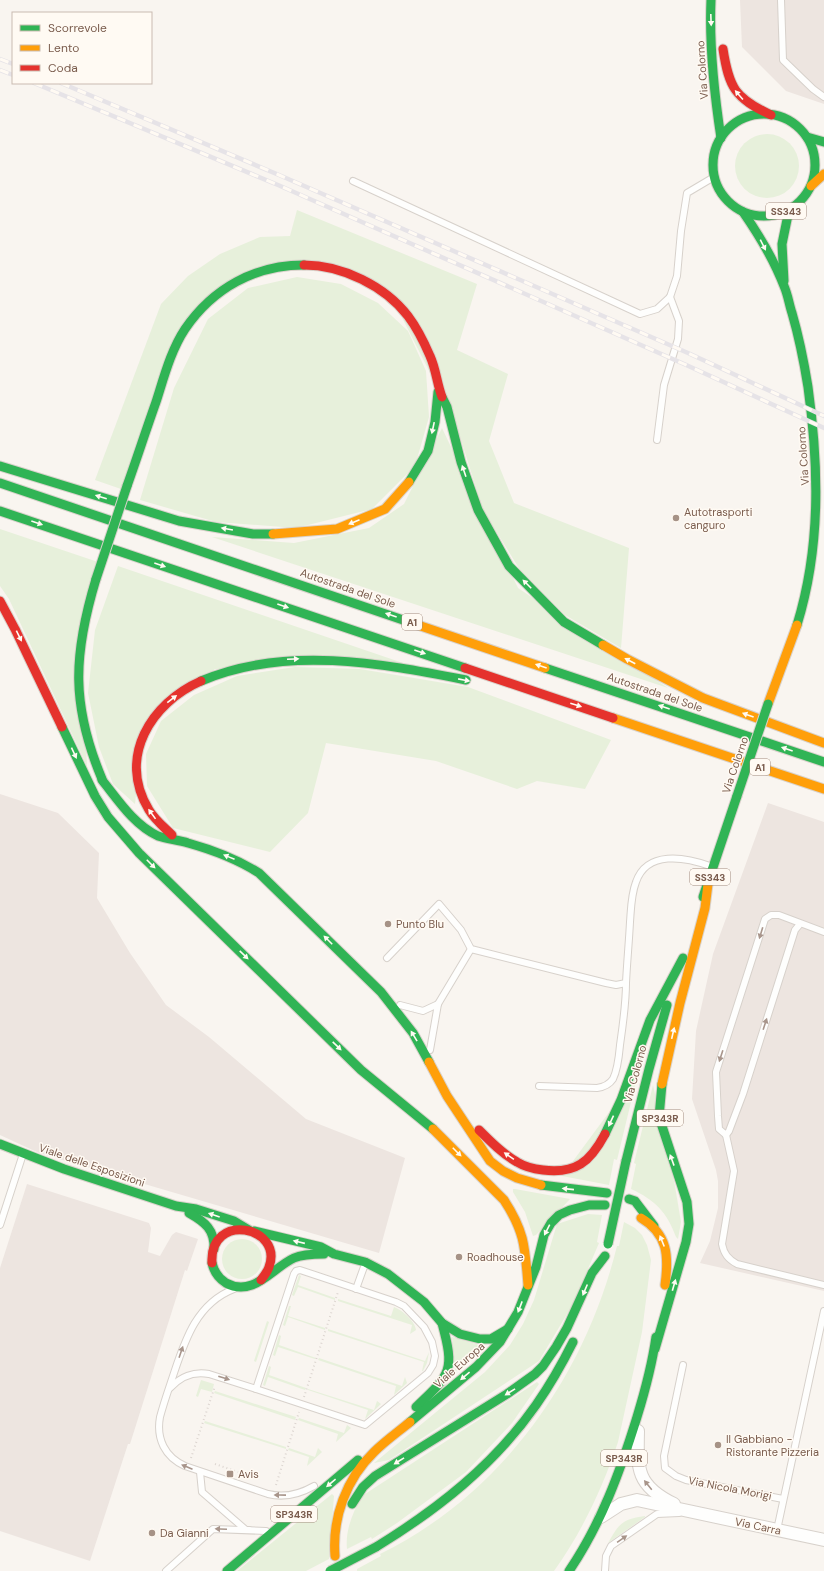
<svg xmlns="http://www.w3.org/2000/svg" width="824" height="1571" font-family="'DM Sans',sans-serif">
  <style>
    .industrial { fill: #ede5e0 }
    .green { fill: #e7f0db }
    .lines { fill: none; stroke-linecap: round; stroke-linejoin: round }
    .lane-casing { stroke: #d7d1cb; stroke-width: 8 }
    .street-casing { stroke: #d7d1cb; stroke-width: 14 }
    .fast-casing { stroke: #d9d2cb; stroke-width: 11 }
    .slow-casing { stroke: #d9d2cb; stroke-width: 11 }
    .jam-casing { stroke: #d9d2cb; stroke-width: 11 }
    .path { stroke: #dcd5d0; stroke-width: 2; stroke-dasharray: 1 3; stroke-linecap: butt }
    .lane { stroke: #fefefd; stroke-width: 6 }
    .street { stroke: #fefefd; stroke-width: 12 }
    .fast { stroke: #30b455; stroke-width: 9 }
    .slow { stroke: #ff9f0a; stroke-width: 9 }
    .jam { stroke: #e5322d; stroke-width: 9 }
    .rail-casing { stroke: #e6e3e7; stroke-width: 4.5 }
    .rail { stroke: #fffaf3; stroke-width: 3; stroke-dasharray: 9; stroke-linecap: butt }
    .fast-bridge-casing { stroke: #dad1cc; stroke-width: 11; stroke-linecap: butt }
    .fast-bridge { stroke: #30b455; stroke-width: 9 }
    .oneway { fill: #fffaf3 }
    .oneway2 { fill: #a8958b }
    .poi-dot { fill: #a69286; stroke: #fffaf3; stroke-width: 1.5 }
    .labels { text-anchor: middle; stroke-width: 3; stroke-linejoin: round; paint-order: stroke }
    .shield { fill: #fffaf3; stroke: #a28b7f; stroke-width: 1 }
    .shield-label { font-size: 10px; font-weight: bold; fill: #7a5c4d }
    .street-label { font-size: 11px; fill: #7a5c4d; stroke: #fffaf3 }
    .poi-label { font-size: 11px; fill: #7a5c4d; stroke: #fffaf3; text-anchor: start }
  </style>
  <rect width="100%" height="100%" fill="#f9f5f0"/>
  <g class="industrial">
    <path d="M740,0H824V104L786,91L742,47Z"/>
    <path d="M0,794L58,813L99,853L97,898L130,953L166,1005L209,1037L306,1119L405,1158L379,1253L39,1153L0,1135Z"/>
    <path d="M768,803L824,822V1291L700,1263L710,1241L718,1208V1181L716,1170L692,1099L696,1031L713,954Z"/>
    <path d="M27,1184L149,1223L151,1228L148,1252L160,1256L172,1235L176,1232L198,1239L187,1271L185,1270L130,1444H128L90,1561L0,1531V1268Z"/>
  </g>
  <g class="green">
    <circle cx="767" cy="166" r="32"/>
    <path d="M297,210L477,284L457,350L508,374L489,441L514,503L629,548L621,648L565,615L520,570L483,510L456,424L388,290L293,261L196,307L121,489L95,480L161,304L188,276L220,254L260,237L290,236Z"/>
    <path d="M297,277L341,284L378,303L408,331L426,371L429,417L415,466L372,509L296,528L216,522L140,500L174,388L208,319L248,288Z"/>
    <path d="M442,428L518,588L668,688L212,537L294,543L369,528L404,504Z"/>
    <path d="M0,529L98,562L80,618L87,766L9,599L0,586Z"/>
    <path d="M118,566L403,663L215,669L143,725L135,804L113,784L99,747L88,693L95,630Z"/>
    <path d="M295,667L360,669L468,687L611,740L585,789L537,781L517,789L436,761L326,743L308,813L270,852L173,828L147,786L146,754L161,721L194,695L237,676Z"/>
    <path d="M638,1073L617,1160L614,1159L609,1185L562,1176Z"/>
    <path d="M653,1085L675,1186L681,1222L678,1239L676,1237C667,1212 655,1200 631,1189L636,1164L634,1163Z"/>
    <path d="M513,1189H515L570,1199L536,1235L533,1236L525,1212L513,1192Z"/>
    <path d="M588,1214L602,1215L597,1242L599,1243L573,1304L539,1361L389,1460L374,1463L485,1372L510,1345L523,1324L534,1300L557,1224Z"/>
    <path d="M624,1222L635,1228L642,1235L647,1245L651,1260L642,1332L618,1442C603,1487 582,1532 554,1571H357V1569L381,1556L380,1554C502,1494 585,1376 617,1246H619Z"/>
    <circle cx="242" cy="1259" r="20"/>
    <path d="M299,1275L301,1276L298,1285L335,1298V1300L298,1287L294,1296L292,1295Z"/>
    <path d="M338,1299L391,1316L394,1307C402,1310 415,1321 416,1330L410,1334L412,1325L338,1301Z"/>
    <path d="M289,1306H291L288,1316L325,1328V1330L288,1317L285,1326L283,1325Z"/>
    <path d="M267,1321L269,1322L256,1362L254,1361Z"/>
    <path d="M328,1329L425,1361L429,1352L427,1363L423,1371H422L424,1362L328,1331Z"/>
    <path d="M279,1335L281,1336L279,1345L316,1358L315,1359L278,1347L275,1356L273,1355Z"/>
    <path d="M452,1337L483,1346L455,1372Z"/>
    <path d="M319,1358L402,1386L405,1377L407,1383L394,1395L396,1386L318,1360Z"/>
    <path d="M269,1366L271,1367L269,1375L306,1388L305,1390L268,1377L265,1386L263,1385Z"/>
    <path d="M201,1380L214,1384L212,1392L201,1389L198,1397L196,1396Z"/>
    <path d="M537,1382L539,1384L512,1423L466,1472L397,1523L372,1539L371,1537L347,1549C345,1530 353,1512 362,1496Z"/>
    <path d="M308,1389L374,1410L377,1401L381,1404L365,1419L368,1410L308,1390Z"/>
    <path d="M215,1391L296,1417L295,1420L214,1393Z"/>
    <path d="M299,1418L344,1433L347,1425L351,1428L336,1442L338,1434L298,1420Z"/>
    <path d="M205,1421L286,1447V1449L204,1423Z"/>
    <path d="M289,1448L315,1457L318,1448L322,1452L307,1466L309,1457L288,1450Z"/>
    <path d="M332,1494L334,1496L329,1559L306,1571H237Z"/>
    <path d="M645,1516V1517L608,1543C619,1524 622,1519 645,1516Z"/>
  </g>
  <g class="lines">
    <defs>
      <g id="lane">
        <path d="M781,0L783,60L813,89L824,97"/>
        <path d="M353,181L640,314L657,309L670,297L677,276L681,231L687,193L714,177"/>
        <path d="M657,440L664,385L678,339L679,321L670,297"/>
        <path d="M800,924L795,930L743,1094L729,1131L726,1135L719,1129L718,1116L716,1072L765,919L771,915H779L824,932"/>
        <path d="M387,958L439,904L461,930L471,949L606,983L616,985L626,983C627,962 629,942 630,922C631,909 631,895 636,882C647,850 685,857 710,866"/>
        <path d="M400,1005L423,1011L438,1004"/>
        <path d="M430,1050L438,1004L471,949"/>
        <path d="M539,1086L597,1088C604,1087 609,1085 613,1079C618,1069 619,1056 620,1045C623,1024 626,1004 626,983"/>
        <path d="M726,1135L734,1171L722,1244C724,1254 728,1259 737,1264L824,1285"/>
        <path d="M0,1225L23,1154"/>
        <path d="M300,1270L396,1302L404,1306L424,1327L432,1342L435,1356L433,1365L428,1373L365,1425L256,1389L294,1274L296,1271Z"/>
        <path d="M234,1289C197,1303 185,1340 174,1373C169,1388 164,1402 160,1417C156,1439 165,1457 185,1466L268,1494C284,1498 300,1494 314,1486"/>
        <path d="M356,1289L365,1264"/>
        <path d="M683,1365L664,1456L665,1468L676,1476L686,1480L783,1499"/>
        <path d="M170,1388C180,1377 194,1371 209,1374L256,1389"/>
        <path d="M200,1472L202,1492L246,1530H249"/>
        <path d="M777,1530L824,1311"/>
        <path d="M166,1571L213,1529L266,1531"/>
        <path d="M605,1571L606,1556L611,1546L657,1514L679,1513"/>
      </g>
      <g id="street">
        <path d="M638,1431C637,1470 637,1486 674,1504"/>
        <path d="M601,1517L621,1504L637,1500L824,1540"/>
      </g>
      <g id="fast">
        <path d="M711,0C709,46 714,92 721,138"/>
        <circle cx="764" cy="165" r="51"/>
        <path d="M807,137L824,142"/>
        <path d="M743,212C759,235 774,260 784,286C788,295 789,304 792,313C799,337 804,362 808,387C819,467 821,547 797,625"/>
        <path d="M784,281L782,244L789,210"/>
        <path d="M442,397L447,407L461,462L478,510L509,566L564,622L603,645"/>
        <path d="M0,466L179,521L253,534H273"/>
        <path d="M409,482L428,451L435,422L438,392"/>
        <path d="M0,483L409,622"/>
        <path d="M127,486C137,458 146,430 156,402C164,377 171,350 185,329C213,288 255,265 304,265"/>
        <path d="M0,511L465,668"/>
        <path d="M96,579C73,655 71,705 102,779"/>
        <path d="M545,668L824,762"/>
        <path d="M201,681C286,645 379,663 466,680"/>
        <path d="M62,727L95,796L108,817L139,853L361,1070L433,1129"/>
        <path d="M102,780C118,800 134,825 158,836C167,839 179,840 188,843C213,850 237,859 259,873L381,992L413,1033L429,1062"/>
        <path d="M703,897L737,796"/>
        <path d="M605,1134L621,1100L650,1020L683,958"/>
        <path d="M0,1144L64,1169L176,1206L196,1209L234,1221L249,1230"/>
        <path d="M626,1161L649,1069L667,1005"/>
        <path d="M541,1185L607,1193"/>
        <path d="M629,1199L635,1201L654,1226"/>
        <path d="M189,1213C205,1222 215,1230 214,1249"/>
        <path d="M254,1231L321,1247L334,1254L365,1262L388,1274L424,1302L442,1323L460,1334L480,1339H491L508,1329"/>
        <path d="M212,1263C214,1272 218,1278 226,1283C253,1298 272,1268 294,1258C303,1254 314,1254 324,1254"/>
        <path d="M655,1349L686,1242L689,1224L687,1202L659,1117L662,1084"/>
        <path d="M416,1407C451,1374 455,1371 442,1323"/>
        <path d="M410,1422L476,1367L500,1342L518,1312L536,1267L544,1235L551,1223L559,1215L570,1210L589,1205H605"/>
        <path d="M352,1504L363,1487L375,1476L507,1394L535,1374L543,1366L556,1347L567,1328L592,1273L605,1256"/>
        <path d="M376,1547C438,1509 494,1465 536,1405C550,1385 562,1364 573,1342"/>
        <path d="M227,1571L358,1460"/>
        <path d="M569,1571C601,1524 620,1472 637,1417C645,1391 652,1365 656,1337"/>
      </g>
      <g id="slow">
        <path d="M811,186L824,174"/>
        <path d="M273,534L337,529L385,509L409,482"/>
        <path d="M409,622L545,668"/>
        <path d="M603,645L627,659L703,698L824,743"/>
        <path d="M768,704L797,625"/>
        <path d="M613,718L824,789"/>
        <path d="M429,1062L447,1096L490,1161L503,1171L517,1178L541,1185"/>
        <path d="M662,1084L680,1003L705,908L708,884"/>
        <path d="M433,1129L504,1200C525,1232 525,1248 528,1285"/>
        <path d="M641,1218C668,1234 669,1256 665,1285"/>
        <path d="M335,1556C332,1518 346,1479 374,1452C385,1441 398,1432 410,1422"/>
      </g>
      <g id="jam">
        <path d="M723,49C729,88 735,98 771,115"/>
        <path d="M304,265C342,265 385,286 408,316C417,328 424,342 430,356C436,369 437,384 442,397"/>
        <path d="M0,601L15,629L62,727"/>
        <path d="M465,668L613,718"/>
        <path d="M172,835C164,827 155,820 149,810C117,757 151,703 201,681"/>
        <path d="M479,1130C491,1142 503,1154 517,1162C525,1167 534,1169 543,1170C576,1174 590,1162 605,1134"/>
        <path d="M212,1263C209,1211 284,1226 269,1267C268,1271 264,1276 261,1280"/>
      </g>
    </defs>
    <use href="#lane" class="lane-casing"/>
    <use href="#street" class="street-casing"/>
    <use href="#fast" class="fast-casing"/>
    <use href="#slow" class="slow-casing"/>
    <use href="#jam" class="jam-casing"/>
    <g class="path">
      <path d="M304,1397L338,1292"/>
      <path d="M191,1458L215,1386"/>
      <path d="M215,1464L238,1472"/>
      <path d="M276,1485L299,1412"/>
    </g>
    <use href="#lane" class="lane"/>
    <use href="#street" class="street"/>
    <use href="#fast" class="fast"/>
    <use href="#slow" class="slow"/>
    <use href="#jam" class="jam"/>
    <defs>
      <g id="rail">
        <path d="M0,59L13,64"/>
        <path d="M0,70L13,75"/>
        <path d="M34,83L278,185L684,364L824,428"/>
        <path d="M61,83L279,175L688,353L824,416"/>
      </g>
    </defs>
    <use href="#rail" class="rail-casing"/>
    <use href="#rail" class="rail"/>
    <defs>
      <g id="fast-bridge">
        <path d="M96,579L127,486"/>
        <path d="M737,796L768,704"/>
        <path d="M608,1244L626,1161"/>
        <path d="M330,1571L376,1547"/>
      </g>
    </defs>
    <use href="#fast-bridge" class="fast-bridge-casing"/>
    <use href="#fast-bridge" class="fast-bridge"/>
  </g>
  <defs><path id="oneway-solid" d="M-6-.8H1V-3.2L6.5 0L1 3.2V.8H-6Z"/></defs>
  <g class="oneway">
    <use href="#oneway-solid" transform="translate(711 20) rotate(88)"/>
    <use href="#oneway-solid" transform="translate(739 95) rotate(-131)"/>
    <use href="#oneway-solid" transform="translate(763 245) rotate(63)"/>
    <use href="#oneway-solid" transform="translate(433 428) rotate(102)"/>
    <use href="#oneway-solid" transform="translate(464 471) rotate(-109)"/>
    <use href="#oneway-solid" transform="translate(101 497) rotate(-163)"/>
    <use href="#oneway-solid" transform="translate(354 522) rotate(157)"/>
    <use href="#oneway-solid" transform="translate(37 523) rotate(19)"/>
    <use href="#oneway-solid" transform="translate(227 529) rotate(-170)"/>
    <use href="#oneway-solid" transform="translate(160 565) rotate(19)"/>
    <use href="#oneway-solid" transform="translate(527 584) rotate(-135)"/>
    <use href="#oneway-solid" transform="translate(283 606) rotate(19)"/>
    <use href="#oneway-solid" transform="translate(391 615) rotate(-161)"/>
    <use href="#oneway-solid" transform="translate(19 636) rotate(64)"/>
    <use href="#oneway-solid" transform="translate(420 652) rotate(19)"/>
    <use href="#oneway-solid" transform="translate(293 659) rotate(-3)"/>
    <use href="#oneway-solid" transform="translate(630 661) rotate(-152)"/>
    <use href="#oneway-solid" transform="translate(541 666) rotate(-161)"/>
    <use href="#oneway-solid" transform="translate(464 680) rotate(11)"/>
    <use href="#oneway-solid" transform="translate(172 699) rotate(-38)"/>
    <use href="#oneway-solid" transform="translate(576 705) rotate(18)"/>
    <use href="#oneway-solid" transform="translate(664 707) rotate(-161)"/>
    <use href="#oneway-solid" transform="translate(748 715) rotate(-160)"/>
    <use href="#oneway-solid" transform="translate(787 749) rotate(-161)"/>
    <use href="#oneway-solid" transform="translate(74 753) rotate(65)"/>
    <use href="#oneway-solid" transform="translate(152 814) rotate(-126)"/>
    <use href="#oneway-solid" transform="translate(229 857) rotate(-158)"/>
    <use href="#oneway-solid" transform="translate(151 864) rotate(45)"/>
    <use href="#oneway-solid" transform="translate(328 940) rotate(-135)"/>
    <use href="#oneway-solid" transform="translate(244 955) rotate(44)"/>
    <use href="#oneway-solid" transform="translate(673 1033) rotate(-77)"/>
    <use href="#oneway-solid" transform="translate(414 1036) rotate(-121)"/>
    <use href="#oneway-solid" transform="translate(337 1046) rotate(44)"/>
    <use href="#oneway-solid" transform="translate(611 1121) rotate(115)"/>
    <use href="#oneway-solid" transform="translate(457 1152) rotate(45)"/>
    <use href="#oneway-solid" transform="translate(509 1156) rotate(-145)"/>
    <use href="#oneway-solid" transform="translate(672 1160) rotate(-110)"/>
    <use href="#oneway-solid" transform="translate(568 1189) rotate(-174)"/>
    <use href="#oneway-solid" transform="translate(214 1215) rotate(-161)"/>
    <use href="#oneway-solid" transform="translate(547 1230) rotate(117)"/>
    <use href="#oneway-solid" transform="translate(662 1241) rotate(-112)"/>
    <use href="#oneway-solid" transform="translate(299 1242) rotate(-167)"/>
    <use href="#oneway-solid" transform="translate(674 1285) rotate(-74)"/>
    <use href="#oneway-solid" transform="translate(585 1290) rotate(113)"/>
    <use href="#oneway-solid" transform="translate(520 1307) rotate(111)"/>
    <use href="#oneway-solid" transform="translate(465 1376) rotate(140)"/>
    <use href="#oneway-solid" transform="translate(510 1392) rotate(148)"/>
    <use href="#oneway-solid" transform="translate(399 1461) rotate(148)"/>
    <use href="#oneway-solid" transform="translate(331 1483) rotate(140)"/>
  </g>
  <g class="oneway2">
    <use href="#oneway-solid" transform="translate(761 933) rotate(107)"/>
    <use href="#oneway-solid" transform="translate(765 1024) rotate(-72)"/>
    <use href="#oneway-solid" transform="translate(721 1056) rotate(108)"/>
    <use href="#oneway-solid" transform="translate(181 1352) rotate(-71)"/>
    <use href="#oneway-solid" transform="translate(224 1378) rotate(18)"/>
    <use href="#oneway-solid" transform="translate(187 1467) rotate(-157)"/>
    <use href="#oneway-solid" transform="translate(648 1485) rotate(-129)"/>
    <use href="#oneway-solid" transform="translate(280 1495) rotate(-179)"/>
    <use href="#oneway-solid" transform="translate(221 1529) rotate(-178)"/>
    <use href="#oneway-solid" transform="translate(622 1539) rotate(-35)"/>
  </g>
  <g class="poi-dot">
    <circle cx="676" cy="518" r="4"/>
    <circle cx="388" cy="924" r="4"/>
    <circle cx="459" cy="1257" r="4"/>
    <circle cx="718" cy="1445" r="4"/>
    <rect x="226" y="1470" width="8" height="8" rx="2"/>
    <circle cx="152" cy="1533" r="4"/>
  </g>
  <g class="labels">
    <g class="shield">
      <rect x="766" y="203" width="40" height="16" rx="3"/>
      <rect x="402" y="614" width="20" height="16" rx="3"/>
      <rect x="750" y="759" width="20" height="16" rx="3"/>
      <rect x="690" y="869" width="40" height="16" rx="3"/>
      <rect x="637" y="1110" width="46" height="16" rx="3"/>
      <rect x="601" y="1450" width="46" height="16" rx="3"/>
      <rect x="271" y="1506" width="46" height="16" rx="3"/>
    </g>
    <g class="shield-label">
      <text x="786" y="215">SS343</text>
      <text x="412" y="626">A1</text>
      <text x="760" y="771">A1</text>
      <text x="710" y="881">SS343</text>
      <text x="660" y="1122">SP343R</text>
      <text x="624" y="1462">SP343R</text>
      <text x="294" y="1518">SP343R</text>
    </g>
    <g class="street-label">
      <text transform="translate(702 70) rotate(-94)" y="4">Via Colorno</text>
      <text transform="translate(803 456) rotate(-94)" y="4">Via Colorno</text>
      <text transform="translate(348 588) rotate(19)" y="4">Autostrada del Sole</text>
      <text transform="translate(655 692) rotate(19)" y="4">Autostrada del Sole</text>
      <text transform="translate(735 765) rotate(-71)" y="4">Via Colorno</text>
      <text transform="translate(635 1074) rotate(-75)" y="4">Via Colorno</text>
      <text transform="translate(92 1165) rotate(19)" y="4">Viale delle Esposizioni</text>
      <text transform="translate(459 1365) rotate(-41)" y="4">Viale Europa</text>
      <text transform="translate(730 1488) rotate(11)" y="4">Via Nicola Morigi</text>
      <text transform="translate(758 1526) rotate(12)" y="4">Via Carra</text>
    </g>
    <g class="poi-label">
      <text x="684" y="516">Autotrasporti<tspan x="684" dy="13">canguro</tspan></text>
      <text x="396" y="928">Punto Blu</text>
      <text x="467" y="1261">Roadhouse</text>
      <text x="726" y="1443">Il Gabbiano -<tspan x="726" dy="13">Ristorante Pizzeria</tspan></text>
      <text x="238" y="1478">Avis</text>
      <text x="160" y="1537">Da Gianni</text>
    </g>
  </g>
  <rect x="12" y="12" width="140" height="72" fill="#fffaf3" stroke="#cabbb1"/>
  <rect x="20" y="25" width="20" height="6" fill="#30b455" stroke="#cabbb1"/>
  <text x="48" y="32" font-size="12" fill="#7a5c4d">Scorrevole</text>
  <rect x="20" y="45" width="20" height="6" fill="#ff9f0a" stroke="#cabbb1"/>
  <text x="48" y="52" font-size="12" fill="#7a5c4d">Lento</text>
  <rect x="20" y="65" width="20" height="6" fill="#e5322d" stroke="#cabbb1"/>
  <text x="48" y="72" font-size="12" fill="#7a5c4d">Coda</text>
</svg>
